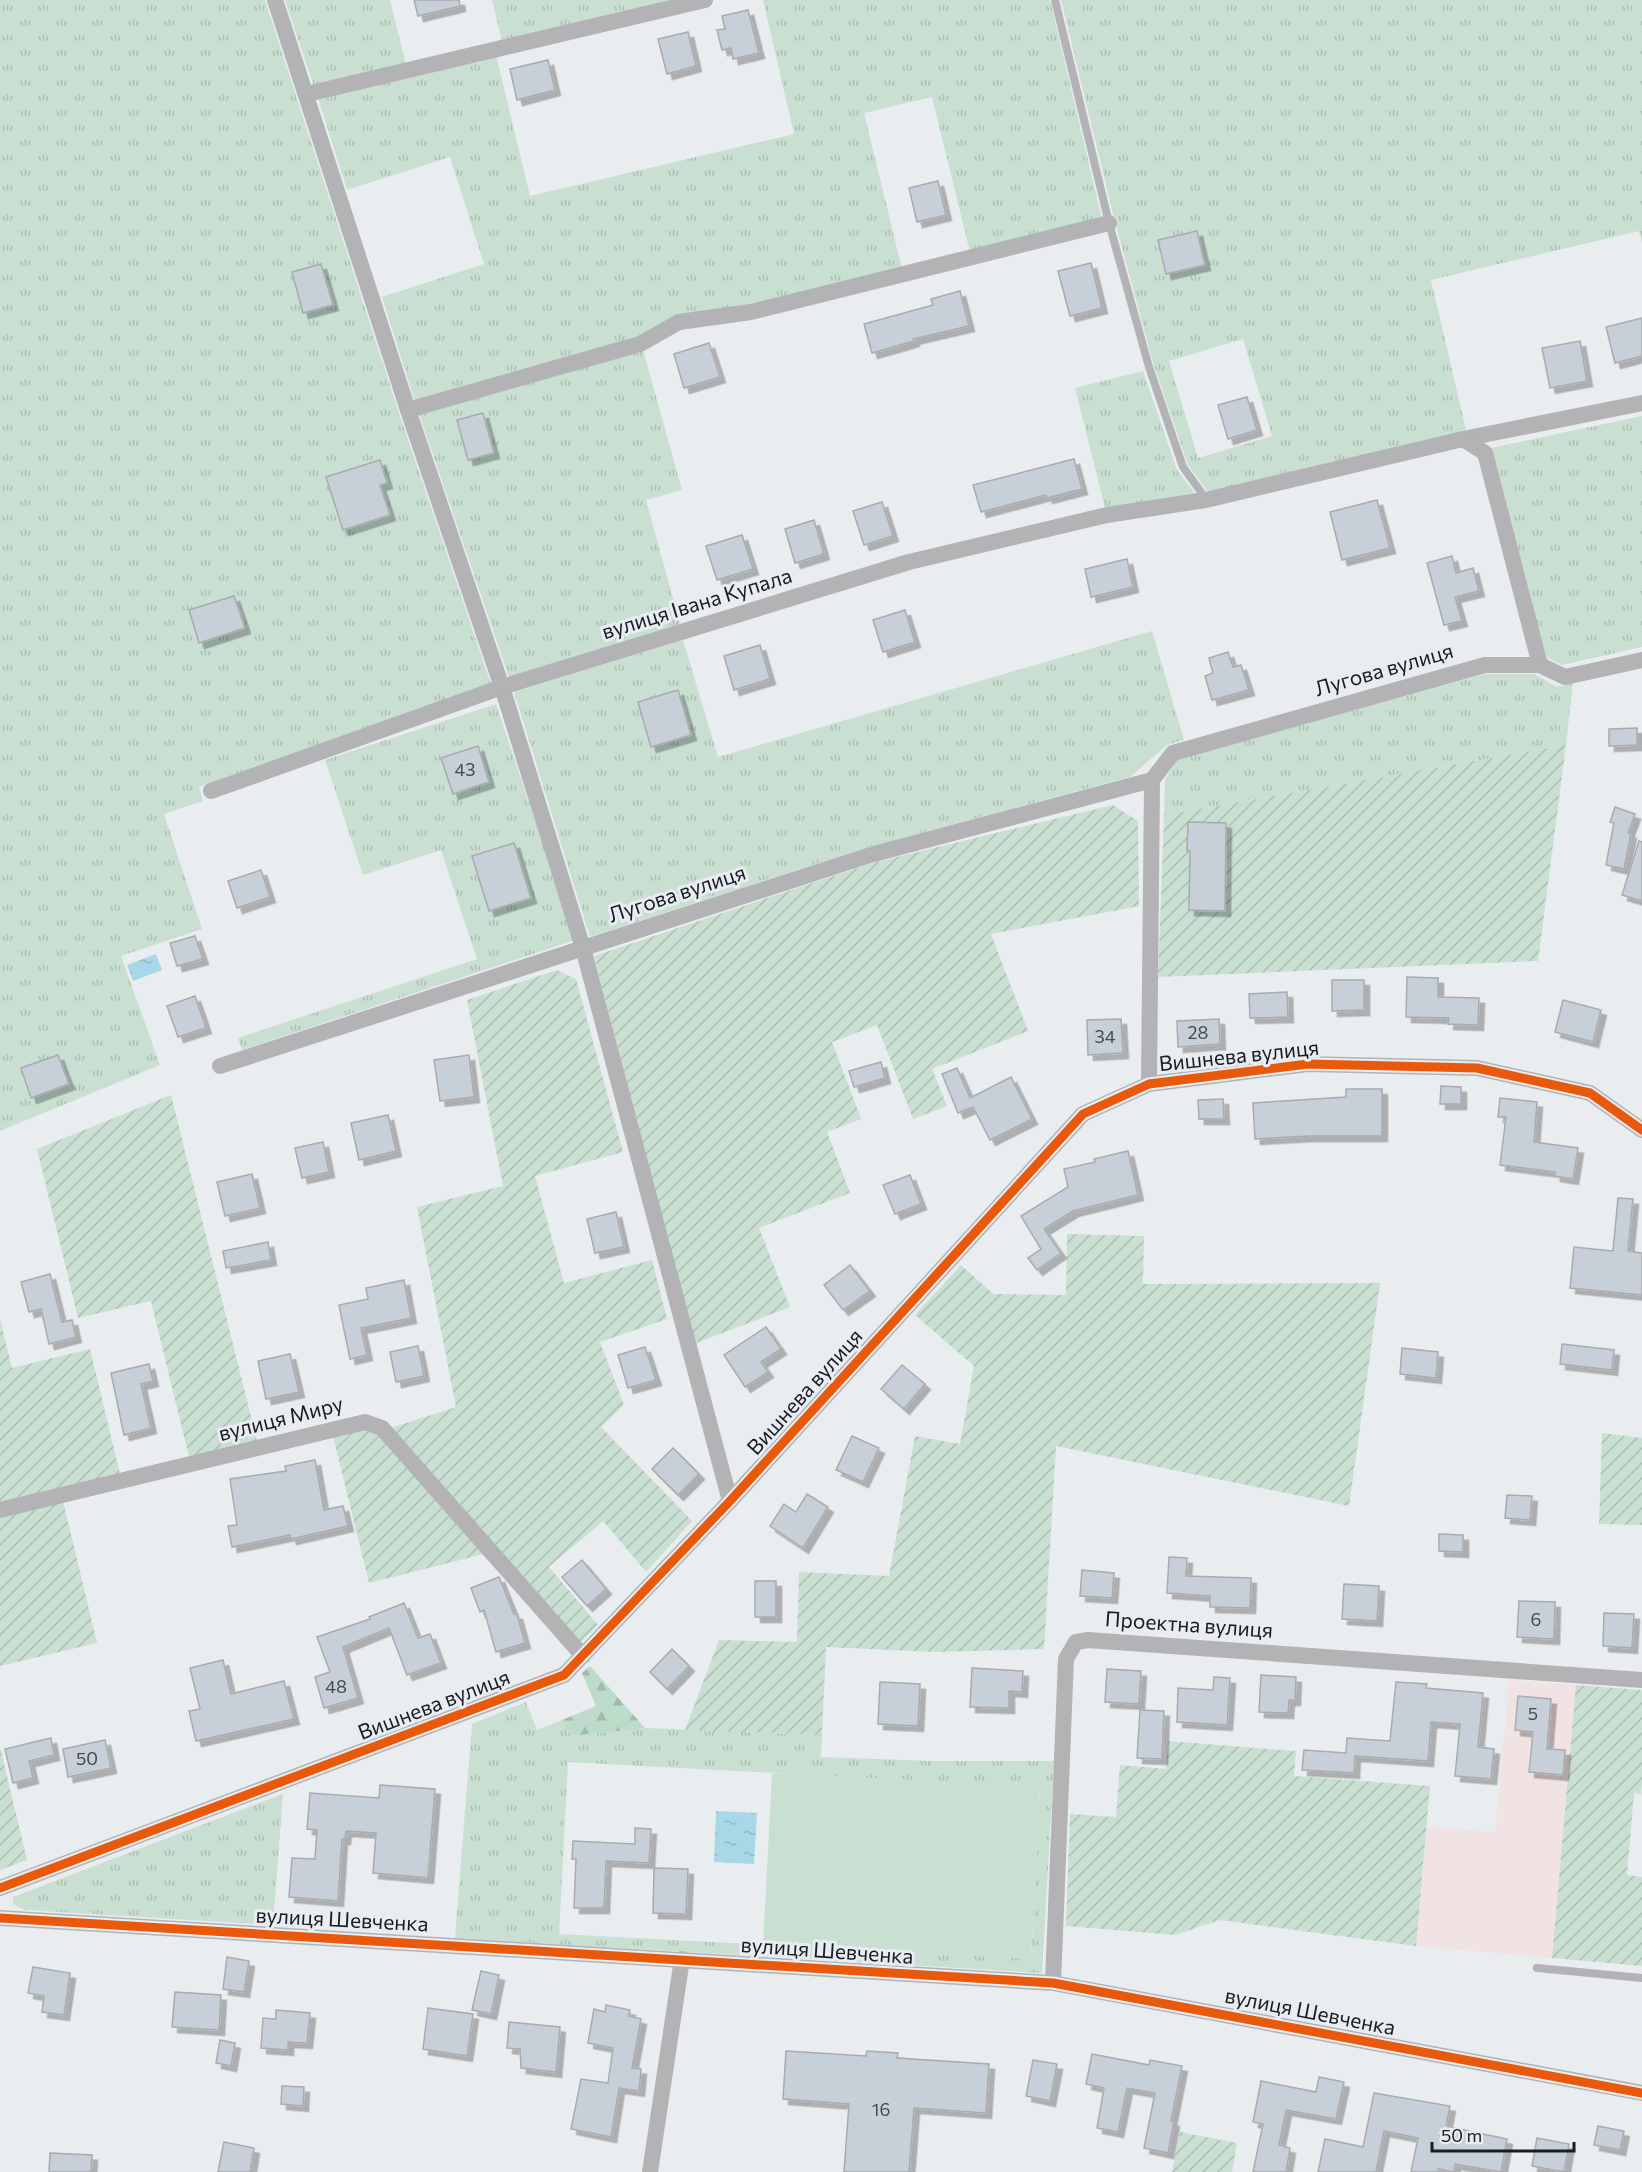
<svg xmlns="http://www.w3.org/2000/svg" width="1642" height="2172" font-family="Commissioner,sans-serif">
  <style>
    .commercial { fill: #f1e3e3 }
    .grass { fill: url(#grass-tufts); fill-rule: evenodd }
    .forest { fill: url(#forest-firs) }
    .garden { fill: url(#garden-furrows) }
    .pitch { fill: #c8dfd2 }
    .water { fill: url(#water-ripples) }
    .building { fill: #c7d0d9; stroke: #a9abad; stroke-width: 1.5; filter: url(#shadow) }
    .lines { fill: none; stroke-linecap: round; stroke-linejoin: round }
    .service { stroke: #b3b2b4; stroke-width: 8 }
    .minor { stroke: #b3b2b4; stroke-width: 16 }
    .cycleway-casing { stroke: #e7edf3; stroke-width: 13 }
    .cycleway { stroke: #e8590c; stroke-width: 9 }
    .labels { text-anchor: middle; stroke-width: 6; stroke-linejoin: round; paint-order: stroke }
    .number-label { font-size: 18px; fill: #45494e }
    .street-label { font-size: 21px; fill: #1a1c1f; stroke: #e7edf3 }
  </style>
  <defs>
    <pattern id="grass-tufts" width="24" height="20" patternUnits="userSpaceOnUse" patternTransform="scale(1.5)"><rect width="24" height="20" fill="#c8dfd2"/><path d="M3 7l-1-3M5 7V3M7 7l1-3M15 17l-1-3M17 17v-4M19 17l1-3" fill="none" stroke="#abbfb4"/></pattern>
    <pattern id="forest-firs" width="22" height="20" patternUnits="userSpaceOnUse" patternTransform="scale(1.5)"><rect width="22" height="20" fill="#bcdbc9"/><path d="M5 1l3.5 6h-7zM16 11l3.5 6h-7z" fill="#a1bbac"/></pattern>
    <pattern id="garden-furrows" width="10" height="10" patternUnits="userSpaceOnUse" patternTransform="scale(1.5)"><rect width="10" height="10" fill="#c8dfd2"/><path d="M-1 1l2-2M0 10L10 0M9 11l2-2" fill="none" stroke="#abbfb4"/></pattern>
    <pattern id="water-ripples" width="26" height="14" patternUnits="userSpaceOnUse" patternTransform="scale(1.5)"><rect width="26" height="14" fill="#a8d7e8"/><path d="M2 4q2-2 4 0t4 0M15 11q2-2 4 0t4 0" fill="none" stroke="#90b8c7"/></pattern>
    <filter id="shadow"><feDropShadow dx="5.5" dy="5.5" stdDeviation="0" flood-color="#0004"/></filter>
  </defs>
  <rect width="100%" height="100%" fill="#eaedf0"/>
  <path class="commercial" d="M1509,1680L1576,1685L1552,1958L1416,1946L1427,1827L1495,1832Z"/>
  <g class="grass">
    <path d="M0,0H265L399,413L491,684L199,787L203,801L164,814L202,929L121,956L160,1065L0,1131Z"/>
    <path d="M285,0H390L406,65L314,87Z"/>
    <path d="M492,0H680L502,42Z"/>
    <path d="M763,0H1050L1102,219L970,252L932,97L864,113L902,269L638,339L415,402L382,297L484,264L450,157L347,190L318,98L496,55L530,196L794,134Z"/>
    <path d="M1061,0H1642V244L1639,231L1431,280L1466,430L1208,492L1188,465L1154,366L1115,222ZM1243,339L1272,436L1198,458L1169,361Z"/>
    <path d="M643,350L682,490L646,500L680,624L509,677L419,414Z"/>
    <path d="M1143,371L1177,470L1195,494L1105,508L1075,388Z"/>
    <path d="M1642,416V647L1562,665L1546,657L1491,448Z"/>
    <path d="M1152,631L1184,740L1167,745L1130,777L868,847L590,937L514,692L683,640L718,757Z"/>
    <path d="M1485,674H1534L1557,687L1573,683L1566,745L1164,815L1165,780L1177,759Z"/>
    <path d="M496,704L575,940L242,1050L238,1038L477,959L441,850L363,875L325,760Z"/>
    <path d="M526,1702L537,1730L562,1720L571,1736L645,1728L822,1735L821,1757L932,1761H1054L1042,1973L455,1938L472,1724ZM568,1762L1040,1787L1031,1959L559,1934Z"/>
    <path d="M283,1794L273,1925L24,1910L13,1904V1897Z"/>
  </g>
  <path class="forest" d="M590,1666L645,1728L571,1736L562,1720L596,1706L582,1673Z"/>
  <g class="garden">
    <path d="M1566,745L1538,961L1158,977L1164,815Z"/>
    <path d="M1113,805L1138,821L1139,906L991,934L1028,1031L932,1069L947,1106L913,1119L877,1025L832,1042L861,1119L827,1132L850,1193L759,1228L790,1307L694,1344L594,956L872,863Z"/>
    <path d="M557,970L576,979L623,1152L535,1176L564,1283L652,1260L667,1319L600,1342L624,1405L601,1427L692,1521L646,1572L603,1521L549,1567L598,1625L580,1643L391,1428L456,1407L417,1207L503,1186L467,1000Z"/>
    <path d="M171,1095L257,1441L189,1457L151,1301L78,1318L37,1149Z"/>
    <path d="M1067,1234L1144,1236L1143,1284L1380,1283L1349,1506L1056,1446L1044,1649L936,1652L826,1647L822,1735L685,1730L719,1640L797,1642L799,1572L889,1576L915,1436L960,1444L974,1366L915,1315L961,1265L993,1294L1066,1295Z"/>
    <path d="M0,1319L12,1368L90,1349L120,1474L0,1503Z"/>
    <path d="M364,1428L379,1434L484,1554L369,1583L333,1436Z"/>
    <path d="M1602,1433L1642,1438V1525L1599,1524Z"/>
    <path d="M63,1501L97,1643L0,1666V1516Z"/>
    <path d="M1576,1685L1642,1690V1782L1641,1794L1634,1793L1627,1875L1642,1877V1966L1552,1958Z"/>
    <path d="M1168,1741L1296,1751L1294,1776L1430,1786L1416,1946L1220,1920L1175,1935L1066,1926L1070,1814L1116,1817L1120,1765L1166,1769Z"/>
    <path d="M0,1747L27,1860L0,1870Z"/>
    <path d="M1180,2132L1237,2143L1232,2172H1172Z"/>
  </g>
  <path class="pitch" d="M772,1773L1040,1786L1031,1959L763,1945Z"/>
  <g class="water">
    <path d="M156,954L162,970L133,981L127,965Z"/>
    <path d="M716,1811L757,1813L754,1864L714,1862Z"/>
  </g>
  <g class="building">
    <path d="M414,0H459L460,6L418,16Z"/>
    <path d="M748,10L759,53L733,59L731,48L722,50L717,30L725,29L722,16Z"/>
    <path d="M688,32L696,66L667,74L658,39Z"/>
    <path d="M548,60L555,90L517,100L510,69Z"/>
    <path d="M938,181L946,215L917,222L909,188Z"/>
    <path d="M1197,231L1205,265L1166,274L1158,240Z"/>
    <path d="M1091,263L1102,308L1070,316L1058,271Z"/>
    <path d="M321,264L333,305L303,313L292,272Z"/>
    <path d="M960,291L969,326L913,339L914,341L872,353L864,324L933,305L931,299Z"/>
    <path d="M1642,318V356L1615,363L1606,327Z"/>
    <path d="M1580,341L1587,381L1550,388L1542,348Z"/>
    <path d="M709,343L720,377L684,388L674,354Z"/>
    <path d="M1247,397L1257,430L1228,439L1218,405Z"/>
    <path d="M483,413L494,453L468,460L457,420Z"/>
    <path d="M1074,459L1082,489L1047,498L1046,495L981,512L973,485Z"/>
    <path d="M380,460L387,483L380,485L390,515L343,530L326,477Z"/>
    <path d="M1377,500L1390,548L1342,560L1330,512Z"/>
    <path d="M882,502L893,536L864,545L853,511Z"/>
    <path d="M814,520L824,554L795,563L785,529Z"/>
    <path d="M742,535L753,569L717,580L706,546Z"/>
    <path d="M1452,556L1456,573L1473,568L1479,591L1455,597L1462,621L1444,625L1427,563Z"/>
    <path d="M1127,559L1133,587L1091,597L1085,569Z"/>
    <path d="M234,596L245,628L199,643L189,610Z"/>
    <path d="M905,610L915,642L883,652L873,620Z"/>
    <path d="M760,645L770,679L734,690L724,656Z"/>
    <path d="M1228,652L1233,667L1241,665L1249,690L1212,700L1205,676L1213,673L1209,658Z"/>
    <path d="M678,690L691,735L651,747L638,702Z"/>
    <path d="M1637,728V745L1609,746V729Z"/>
    <path d="M478,746L489,782L453,794L441,758Z"/>
    <path d="M1615,807L1635,814L1628,833H1631L1624,869L1606,865L1614,823L1610,822Z"/>
    <path d="M1188,822L1226,823L1225,911L1189,910L1190,851H1187Z"/>
    <path d="M1639,841L1642,842V901L1622,895Z"/>
    <path d="M514,843L531,898L489,911L472,856Z"/>
    <path d="M261,870L270,897L237,908L228,881Z"/>
    <path d="M195,936L203,959L177,966L170,943Z"/>
    <path d="M1407,977L1438,978V997L1479,998L1478,1025L1448,1024L1449,1018L1406,1017Z"/>
    <path d="M1332,980H1364V1010L1332,1011Z"/>
    <path d="M1287,992L1288,1017L1250,1018L1249,994Z"/>
    <path d="M195,996L206,1028L178,1037L167,1006Z"/>
    <path d="M1563,1000L1601,1010L1593,1042L1555,1032Z"/>
    <path d="M1121,1019L1123,1053L1088,1055L1087,1020Z"/>
    <path d="M1219,1019L1220,1044L1178,1047L1177,1021Z"/>
    <path d="M58,1055L69,1084L31,1098L21,1068Z"/>
    <path d="M469,1055L474,1097L440,1101L434,1060Z"/>
    <path d="M881,1062L885,1078L854,1087L849,1071Z"/>
    <path d="M957,1068L970,1098L1011,1077L1032,1119L990,1140L973,1107L958,1113L942,1074Z"/>
    <path d="M1441,1086L1461,1087V1104H1440Z"/>
    <path d="M1346,1089H1382V1136H1309L1255,1139L1253,1103L1346,1097Z"/>
    <path d="M1500,1098L1537,1102L1534,1142L1578,1148L1573,1179L1555,1176V1172L1500,1165L1506,1117H1498Z"/>
    <path d="M1223,1099L1224,1119H1199L1198,1100Z"/>
    <path d="M388,1115L396,1151L359,1160L351,1123Z"/>
    <path d="M323,1142L329,1172L302,1178L295,1148Z"/>
    <path d="M1128,1151L1138,1195L1073,1211L1044,1229L1061,1253L1037,1270L1028,1258L1041,1249L1021,1216L1068,1187L1064,1169L1095,1162L1094,1159Z"/>
    <path d="M252,1174L260,1208L225,1216L217,1182Z"/>
    <path d="M910,1175L921,1204L895,1214L883,1185Z"/>
    <path d="M1618,1198L1633,1199L1628,1251L1642,1253V1295L1570,1288L1574,1247L1613,1251Z"/>
    <path d="M616,1212L624,1247L595,1253L587,1219Z"/>
    <path d="M268,1242L271,1260L226,1268L223,1251Z"/>
    <path d="M850,1265L870,1291L843,1310L824,1285Z"/>
    <path d="M50,1274L62,1322L72,1320L76,1337L49,1344L41,1309L29,1312L21,1282Z"/>
    <path d="M404,1280L411,1318L361,1328L367,1355L350,1359L339,1305L368,1299L366,1288Z"/>
    <path d="M766,1327L781,1349L761,1362L768,1372L745,1387L724,1355Z"/>
    <path d="M1562,1344L1614,1350L1612,1370L1560,1364Z"/>
    <path d="M418,1346L424,1376L396,1382L390,1352Z"/>
    <path d="M645,1347L656,1380L628,1388L618,1355Z"/>
    <path d="M1402,1348L1438,1352L1436,1378L1400,1374Z"/>
    <path d="M290,1354L299,1392L266,1399L258,1361Z"/>
    <path d="M149,1364L153,1381L141,1384L151,1428L124,1435L111,1373Z"/>
    <path d="M902,1365L925,1384L904,1409L881,1389Z"/>
    <path d="M852,1436L879,1448L863,1482L836,1470Z"/>
    <path d="M673,1448L699,1474L678,1495L652,1469Z"/>
    <path d="M315,1460L324,1510L343,1506L348,1526L291,1539L290,1535L232,1547L228,1526L237,1525L230,1479L286,1471L285,1466Z"/>
    <path d="M807,1494L828,1507L803,1548L770,1526L784,1504L796,1512Z"/>
    <path d="M1507,1495L1532,1496L1530,1520L1505,1518Z"/>
    <path d="M1439,1534L1463,1535V1552L1439,1551Z"/>
    <path d="M1169,1557L1187,1558L1186,1576L1251,1578L1250,1608L1210,1607V1596L1167,1593Z"/>
    <path d="M582,1560L606,1589L587,1606L562,1577Z"/>
    <path d="M1082,1570L1114,1573L1112,1598L1080,1596Z"/>
    <path d="M499,1577L514,1614H517L525,1643L496,1652L484,1610L480,1612L471,1588Z"/>
    <rect x="755" y="1581" width="21" height="36"/>
    <path d="M1344,1584L1379,1586L1377,1621L1342,1619Z"/>
    <path d="M1519,1601L1555,1602L1554,1639L1517,1637Z"/>
    <path d="M404,1603L418,1638L430,1634L441,1663L407,1675L389,1628L343,1647L358,1698L324,1708L315,1677L330,1672L317,1637L370,1619L369,1617Z"/>
    <path d="M1604,1613L1634,1614L1632,1648L1603,1646Z"/>
    <path d="M672,1649L689,1666L667,1689L650,1672Z"/>
    <path d="M223,1660L231,1694L284,1681L294,1719L196,1741L189,1711L200,1709L190,1668Z"/>
    <path d="M972,1668L1023,1671L1022,1692L1009,1691V1708L970,1707Z"/>
    <path d="M1107,1669L1141,1671L1139,1704L1105,1702Z"/>
    <path d="M1261,1675L1296,1677L1295,1700H1289L1288,1713L1259,1712Z"/>
    <path d="M1214,1677L1230,1678L1227,1725L1177,1722L1178,1688L1213,1690Z"/>
    <path d="M880,1682L920,1684L918,1726L878,1724Z"/>
    <path d="M1396,1682L1427,1684L1426,1688L1483,1693L1478,1747L1494,1749L1491,1779L1455,1776L1460,1724L1431,1722L1428,1761L1355,1756L1354,1773L1302,1770L1304,1750L1346,1753L1347,1738L1390,1741Z"/>
    <path d="M1518,1696L1551,1699L1547,1749L1565,1750L1563,1775L1529,1772L1533,1732L1515,1730Z"/>
    <path d="M1140,1710L1164,1711L1162,1759L1137,1758Z"/>
    <path d="M51,1738L54,1755L29,1761L33,1778L13,1783L5,1749Z"/>
    <path d="M105,1740L111,1768L68,1777L63,1749Z"/>
    <path d="M380,1785L435,1789L428,1878L373,1873L376,1833L346,1831L345,1839H342L338,1901L289,1897L292,1858L315,1859L317,1830L307,1829L310,1793L379,1798Z"/>
    <path d="M635,1828L651,1829L649,1863L606,1861L604,1908H574L576,1859H572L573,1841L635,1844Z"/>
    <path d="M654,1868L688,1869L686,1914L653,1913Z"/>
    <path d="M227,1957L249,1961L244,1992L223,1989Z"/>
    <path d="M33,1967L70,1973L64,2015L42,2012L44,1996L28,1993Z"/>
    <path d="M481,1971L499,1975L491,2014L472,2010Z"/>
    <path d="M175,1992L221,1995L219,2030L172,2027Z"/>
    <path d="M606,2005L630,2010L629,2016L641,2019L632,2068L641,2069L639,2091L619,2088L611,2137L571,2129L581,2079L608,2083L613,2048L588,2043L594,2009L605,2012Z"/>
    <path d="M428,2008L473,2014L467,2056L423,2049Z"/>
    <path d="M276,2010L310,2013L307,2043L288,2042V2050L261,2048L263,2018L276,2019Z"/>
    <path d="M509,2022L560,2027L556,2072L521,2068L520,2049L507,2048Z"/>
    <path d="M220,2040L235,2043L231,2066L216,2063Z"/>
    <path d="M786,2051L866,2056L867,2051L898,2053L897,2058L989,2064L986,2113L914,2108L909,2172H844L849,2104L783,2099Z"/>
    <path d="M1092,2054L1149,2065L1150,2060L1182,2066L1171,2121H1174L1168,2153L1144,2148L1155,2093L1127,2088L1118,2132L1097,2128L1104,2088L1086,2084Z"/>
    <path d="M1033,2060L1057,2064L1050,2101L1026,2096Z"/>
    <path d="M1319,2077L1344,2082L1336,2119L1286,2110L1279,2145L1290,2148L1286,2172H1253L1263,2124L1253,2122L1261,2081L1316,2092Z"/>
    <path d="M282,2086L304,2087L303,2106L281,2104Z"/>
    <path d="M1374,2093L1450,2106L1446,2126L1507,2139L1501,2172L1455,2164L1454,2172L1438,2169V2172H1411L1418,2138L1384,2131L1376,2172H1318L1325,2139L1363,2147Z"/>
    <path d="M1598,2126L1624,2131L1620,2150L1594,2145Z"/>
    <path d="M1537,2138L1569,2144L1564,2172L1532,2166Z"/>
    <path d="M224,2142L254,2148L250,2172H218Z"/>
    <path d="M50,2153L92,2155L91,2172H49Z"/>
  </g>
  <g class="lines">
    <g class="service">
      <path d="M1055,0L1109,223L1149,367L1183,467L1206,499"/>
      <path d="M1537,1968L1642,1978"/>
    </g>
    <g class="minor">
      <path d="M275,0L408,410L502,687L583,948L730,1501"/>
      <path d="M307,94L705,0"/>
      <path d="M408,410L640,344L679,322L751,312L1109,223"/>
      <path d="M1463,439L1642,403"/>
      <path d="M211,791L502,687L909,562L1107,515L1206,500L1463,439L1485,453L1540,665"/>
      <path d="M220,1066L870,855L1152,780"/>
      <path d="M1149,1084L1152,780L1173,753L1485,665H1540L1565,677L1642,660"/>
      <path d="M0,1510L365,1422L382,1428L583,1656"/>
      <path d="M0,1888L564,1675L730,1501L1083,1114L1149,1084L1308,1064L1477,1068L1590,1093L1642,1130"/>
      <path d="M0,1918L1053,1983L1642,2093"/>
      <path d="M1053,1983L1066,1659L1076,1642L1088,1640L1642,1680"/>
      <path d="M650,2172L682,1959"/>
    </g>
    <defs>
      <g id="cycleway">
        <path d="M0,1888L564,1675L730,1501L1083,1114L1149,1084L1308,1064L1477,1068L1590,1093L1642,1130"/>
        <path d="M0,1918L1053,1983L1642,2093"/>
      </g>
    </defs>
    <use href="#cycleway" class="cycleway-casing"/>
    <use href="#cycleway" class="cycleway"/>
  </g>
  <g class="labels">
    <g class="number-label">
      <text x="465" y="776">43</text>
      <text x="1198" y="1039">28</text>
      <text x="1105" y="1043">34</text>
      <text x="1536" y="1626">6</text>
      <text x="336" y="1693">48</text>
      <text x="1533" y="1720">5</text>
      <text x="87" y="1765">50</text>
      <text x="881" y="2116">16</text>
    </g>
    <g class="street-label">
      <text transform="translate(697 604) rotate(-17)" y="7">вулиця Івана Купала</text>
      <text transform="translate(1384 670) rotate(-16)" y="7">Лугова вулиця</text>
      <text transform="translate(677 894) rotate(-18)" y="7">Лугова вулиця</text>
      <text transform="translate(1239 1056) rotate(-6)" y="7">Вишнева вулиця</text>
      <text transform="translate(805 1392) rotate(-48)" y="7">Вишнева вулиця</text>
      <text transform="translate(281 1419) rotate(-14)" y="7">вулиця Миру</text>
      <text transform="translate(1189 1625) rotate(4)" y="7">Проектна вулиця</text>
      <text transform="translate(434 1705) rotate(-21)" y="7">Вишнева вулиця</text>
      <text transform="translate(342 1920) rotate(3)" y="7">вулиця Шевченка</text>
      <text transform="translate(827 1951) rotate(4)" y="7">вулиця Шевченка</text>
      <text transform="translate(1310 2012) rotate(11)" y="7">вулиця Шевченка</text>
    </g>
  </g>
  <path d="M1432 2142v9h142v-9" fill="none" stroke="#1a1c1f" stroke-width="3"/>
  <text x="1441" y="2142" font-size="18" fill="#1a1c1f" stroke="#e7edf3" stroke-width="4.5" paint-order="stroke">50 m</text>
</svg>
